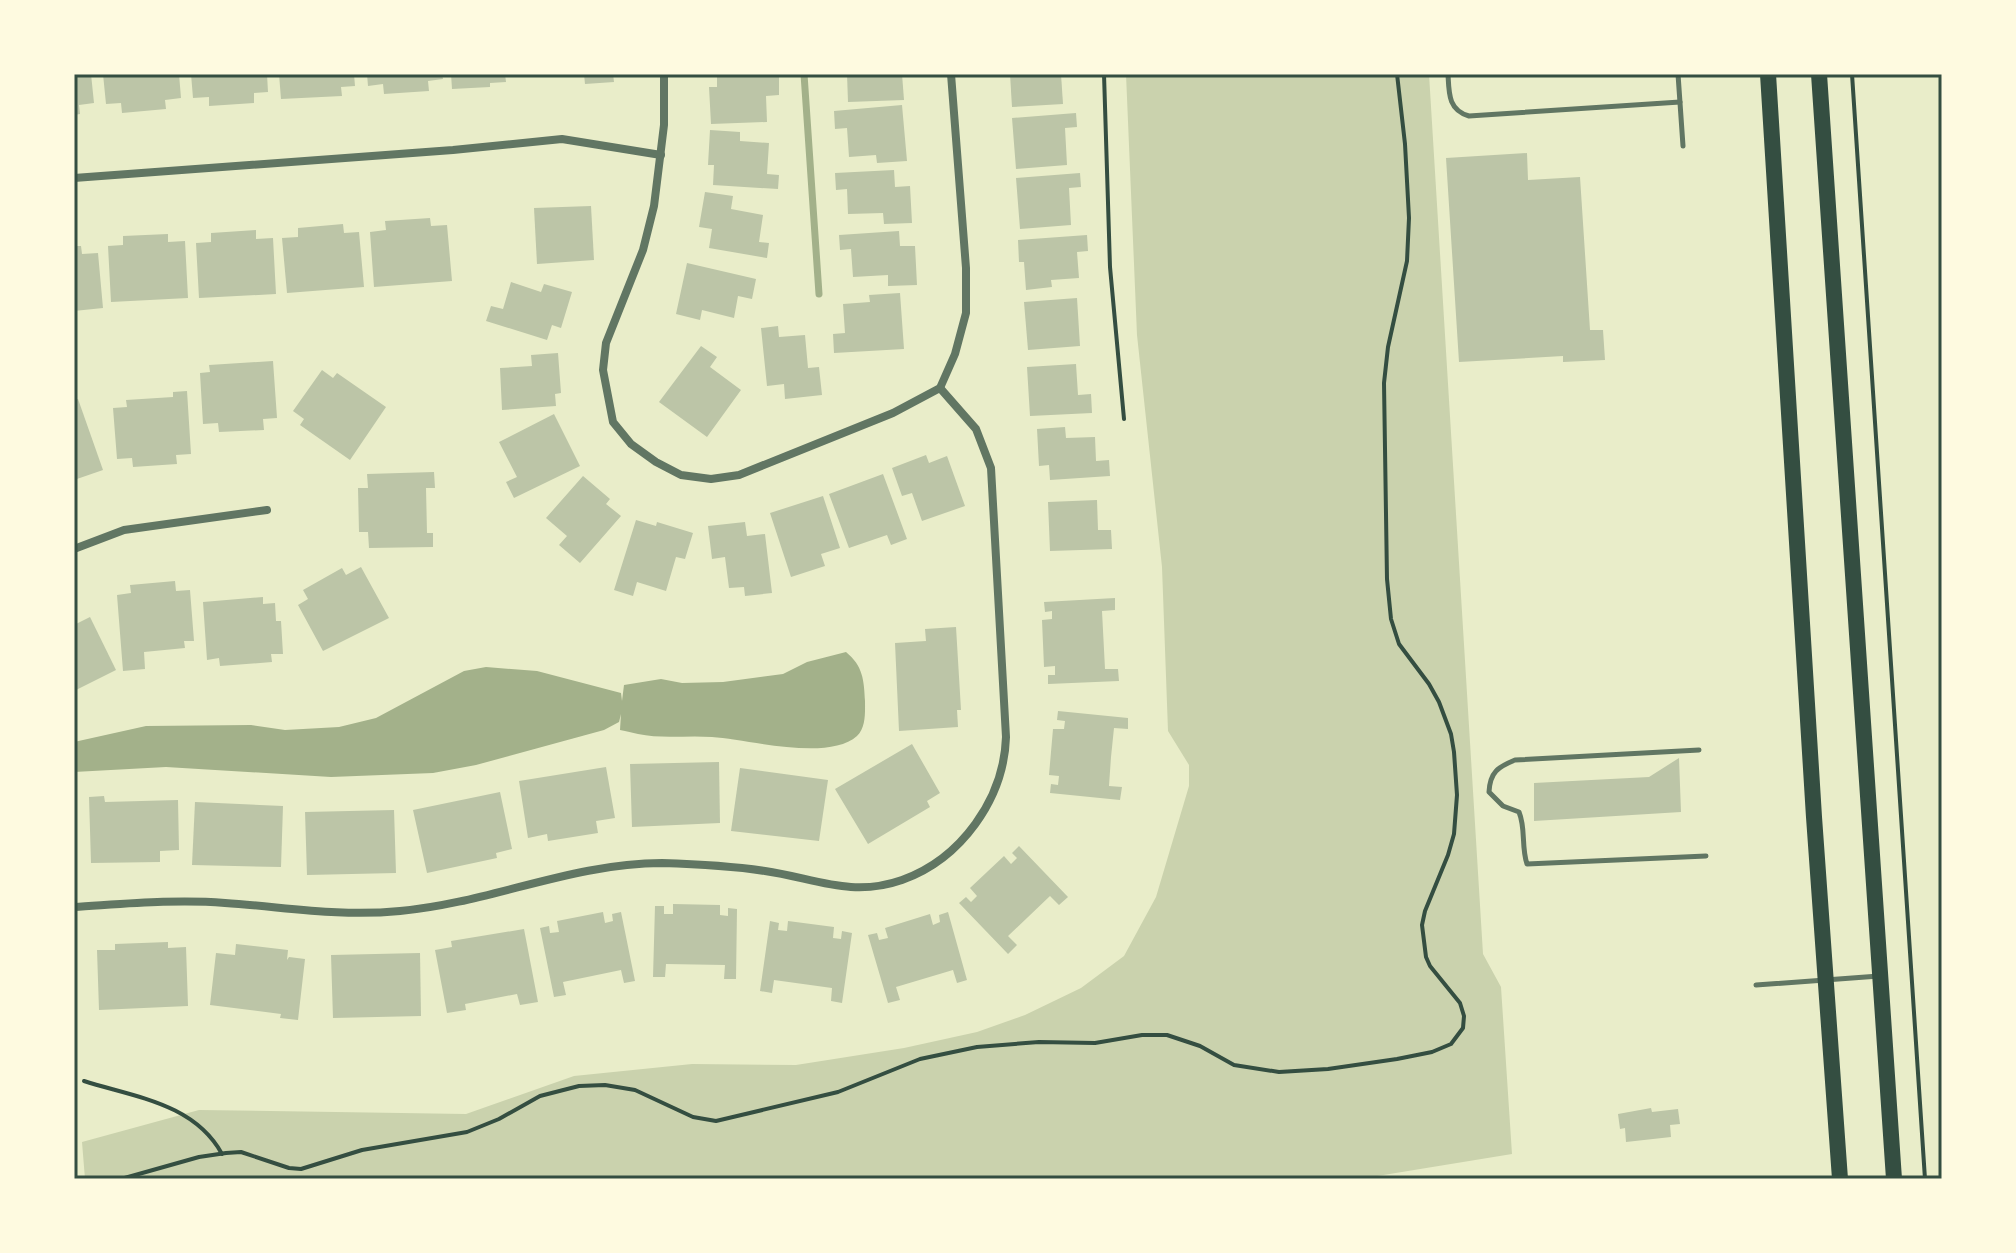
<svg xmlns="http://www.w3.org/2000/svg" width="2016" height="1253" font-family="'Asap Condensed',sans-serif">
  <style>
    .green { fill: #cad2ad }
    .water { fill: #a3b18a }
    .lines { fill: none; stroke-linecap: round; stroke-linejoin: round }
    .stream { stroke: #a3b18a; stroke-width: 7 }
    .building { fill: #bcc5a7 }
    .path { stroke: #344e41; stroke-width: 4 }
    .service { stroke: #617663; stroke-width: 5 }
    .minor { stroke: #617663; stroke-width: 8 }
    .primary { stroke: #344e41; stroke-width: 16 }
    .neatline { fill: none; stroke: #344e41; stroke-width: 3 }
  </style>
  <rect width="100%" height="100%" fill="#e9edc9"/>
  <path class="green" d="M1126,74H1429L1483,954L1501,987L1512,1154L1359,1179H85L82,1142L199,1110L466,1114L574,1076L692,1064L796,1065L904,1048L977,1032L1025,1015L1081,988L1124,956L1156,897L1189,786V765L1168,731L1162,567L1137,335Z"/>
  <path class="water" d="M846,652C863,666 864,680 865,701C865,713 866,727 857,736C828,762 747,739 712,737C688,735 661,739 638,734C632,733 627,731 620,730L621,714L619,722L604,730L476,765L433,773L331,777L166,767L74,772V742L146,726L251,725L285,730L339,727L376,718L464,671L486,667L537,671L621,693L622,701L624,685L661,679L682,683L723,682L783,674L807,662Z"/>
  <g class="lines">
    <path class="stream" d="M804,74L819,294"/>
  </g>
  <g class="building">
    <path d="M74,74H91L94,103L79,105L80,114L74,115Z"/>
    <path d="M103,74H179L181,98L165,100L166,109L122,113L121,103L106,104Z"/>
    <path d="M191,74H267L268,92L254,93V103L209,106V97L193,98Z"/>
    <path d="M279,74H354L355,86L341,87L342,96L281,99Z"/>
    <path d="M367,74H442L443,79L428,81L429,91L384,94L383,84L368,86Z"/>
    <path d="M451,74H505L506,82L490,83V87L452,89Z"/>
    <path d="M584,74H613L614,82L585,84Z"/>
    <path d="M717,74H779V95L766,96L767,122L711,124L709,87H717Z"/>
    <path d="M847,74H902L904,100L848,102Z"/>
    <path d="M1010,74H1061L1063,104L1012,107Z"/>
    <path d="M902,105L907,161L877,163L876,155L849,157L847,128L835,129L834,111Z"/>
    <path d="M1076,113L1077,127L1065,128L1067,165L1016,169L1012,118Z"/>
    <path d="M710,130L740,132V141L769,143L767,174L779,175L778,189L713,185L714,165H708Z"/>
    <path d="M1527,153L1528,180L1580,177L1590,330H1603L1605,360L1563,362V356L1459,362L1446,158Z"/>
    <path d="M894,170L895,187L910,186L912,223L884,224L883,213L848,214L847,189L836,190L835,173Z"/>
    <path d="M1080,173L1081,187L1069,188L1071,225L1020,229L1016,178Z"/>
    <path d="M705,192L733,196L731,209L763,215L759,242L769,243L767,258L709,248L712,229L699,227Z"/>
    <path d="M591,206L594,260L537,264L534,208Z"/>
    <path d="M430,218L431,226L447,225L452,281L374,287L370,232L386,230L385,221Z"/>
    <path d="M343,224L344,233L359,232L364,287L287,293L282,238L298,237V228Z"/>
    <path d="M256,230V239L273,238L276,294L199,298L196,243L211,242V233Z"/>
    <path d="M899,231L900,246H915L917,285L888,286V275L853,277L851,249L840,250L839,235Z"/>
    <path d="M168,234V242L185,241L188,298L111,302L108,246L123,245V236Z"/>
    <path d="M1087,235L1088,251L1077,252L1079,278L1051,280L1052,287L1026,290L1024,262H1019L1018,240Z"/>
    <path d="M74,246H81L82,254L98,253L103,308L74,311Z"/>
    <path d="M687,263L756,279L752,299L738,296L734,318L702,310L700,320L676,314Z"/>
    <path d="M511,282L541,292L544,284L572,292L561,328L552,325L547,340L486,321L491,306L503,309Z"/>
    <path d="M900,293L904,349L834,353L833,334L845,333L843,304L870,302L869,295Z"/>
    <path d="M1077,298L1080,346L1028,350L1024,302Z"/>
    <path d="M778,326L779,337L805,335L808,368L819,367L822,395L785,399L784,384L767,386L761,328Z"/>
    <path d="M701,346L717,357L710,367L741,390L707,437L659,402Z"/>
    <path d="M558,353L561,393L555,394L556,406L502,410L500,368L532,366L531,355Z"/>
    <path d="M273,361L277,418L263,419L264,430L219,432L218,423L203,424L200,373L210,372L209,365Z"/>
    <path d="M1076,364L1078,395L1091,394L1092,413L1030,416L1027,367Z"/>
    <path d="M322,370L333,378L337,373L386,407L350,460L300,425L304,419L293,411Z"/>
    <path d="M187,391L191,454L176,455L177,464L133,467L132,458L117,459L113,408L127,407L126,400L173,397V392Z"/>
    <path d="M78,399L103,470L74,480V400Z"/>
    <path d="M554,414L580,466L514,498L506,482L517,477L499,442Z"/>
    <path d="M1065,427L1066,438L1095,437L1096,461L1109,460L1110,476L1050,480L1049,465L1039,466L1037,429Z"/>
    <path d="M926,455L929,463L947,456L965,506L922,521L912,493L902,496L892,468Z"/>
    <path d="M434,472L435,488H426L427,533H433V547L369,548L368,532H359L358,488H368L367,474Z"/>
    <path d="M883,474L907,539L891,545L887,535L849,548L829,494Z"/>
    <path d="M583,476L610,499L606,504L621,516L580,563L559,545L567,536L546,518Z"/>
    <path d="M823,496L840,548L821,554L825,566L791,577L770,513Z"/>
    <path d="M1097,500L1098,530H1111L1112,549L1050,551L1048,502Z"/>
    <path d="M636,520L656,526L657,522L693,533L685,559L676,557L666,591L637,582L633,596L614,590Z"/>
    <path d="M745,522L747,536L765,534L772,593L745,596L744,587L729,588L725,557L712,559L708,526Z"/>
    <path d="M361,567L389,618L323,651L298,605L308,599L303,590L342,568L346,575Z"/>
    <path d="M175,581L176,591L190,590L194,641H184L185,648L144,652L145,669L123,671L117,595L131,593L130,585Z"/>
    <path d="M263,597V604L275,603L276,621H281L283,654H271L272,662L220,666L219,658L207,660L203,602Z"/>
    <path d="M1115,598V610L1102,611L1105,669H1118L1119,681L1048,684V675H1055V666L1044,667L1042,620L1052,619V611L1045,612L1044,602Z"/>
    <path d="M90,617L116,670L74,691V625Z"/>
    <path d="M956,627L961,710H957L958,727L899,731L895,643L926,641L925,629Z"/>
    <path d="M1058,711L1128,718V729L1114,728L1111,757L1109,786L1122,787L1120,800L1050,793L1051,784L1058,785L1059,776L1049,775L1053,729H1064L1065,721L1057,720Z"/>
    <path d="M912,744L940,793L927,801L930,807L868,844L835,789Z"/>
    <path d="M1679,758L1681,812L1534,821V783L1649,777Z"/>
    <path d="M719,762L720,823L632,827L630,764Z"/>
    <path d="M606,767L615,818L596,821L598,833L548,841L547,834L528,838L519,781Z"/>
    <path d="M740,768L828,780L819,841L731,831Z"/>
    <path d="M500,792L512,849L496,853L497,858L427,873L413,810Z"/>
    <path d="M104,796L105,802L178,800L179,850L160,851V862L91,863L89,797Z"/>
    <path d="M195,802L283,806L281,867L192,865Z"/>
    <path d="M394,810L396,873L307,875L305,812Z"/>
    <path d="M1019,846L1068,897L1059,905L1050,896L1008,936L1017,945L1008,954L959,903L966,897L971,902L977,896L970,888L1004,856L1011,864L1017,858L1012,853Z"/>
    <path d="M673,904L720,905V915L728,916V908L737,909L736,979H724L725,965L666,964L665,977H653L655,906H664V914H673Z"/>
    <path d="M603,912L605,923L613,921L612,914L621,912L635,981L624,983L621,970L563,982L566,995L554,997L540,928L549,926L550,933L559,932L557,921Z"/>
    <path d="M948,912L967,980L957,983L953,970L896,987L900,1000L888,1003L868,935L877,933L879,940L888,938L885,928L930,914L933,925L940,922L939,915Z"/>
    <path d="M770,921L779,923L778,930L787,931L788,921L834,927L833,938L841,939L842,931L852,933L842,1003L831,1001L832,988L774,980L772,993L760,991Z"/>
    <path d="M524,929L538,1002L520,1005L517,994L465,1004L466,1010L447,1013L435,950L452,947L451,941Z"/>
    <path d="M168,942V948L186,947L188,1006L99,1010L97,950H115V944Z"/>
    <path d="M236,944L288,950L287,960L289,957L305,959L298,1020L280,1018L281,1014L210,1005L216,953L235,955Z"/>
    <path d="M420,953L421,1016L333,1018L331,955Z"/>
    <path d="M1651,1108L1652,1112L1678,1109L1680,1124L1670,1125L1671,1137L1626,1142L1625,1128L1620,1129L1618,1114Z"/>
  </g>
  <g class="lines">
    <g class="path">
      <path d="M1104,74L1110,267L1124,419"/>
      <path d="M1852,74L1925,1179"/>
      <path d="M84,1081C134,1097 194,1103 222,1154"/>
      <path d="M121,1179L199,1157L226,1153L241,1152L289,1168L301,1169L362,1150L467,1132L499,1119L540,1096L579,1086L605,1085L635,1090L693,1117L716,1121L838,1092L920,1059L977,1047L1039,1042L1095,1043L1142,1035H1167L1200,1046L1234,1065L1279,1072L1328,1069L1397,1059L1432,1052L1451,1044L1463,1028L1464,1016L1460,1003L1430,966L1426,957L1422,925L1425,911L1448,855L1454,834L1457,795L1454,752L1451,734L1439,702L1429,684L1399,644L1391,619L1387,579L1384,383L1388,347L1407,261L1409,218L1405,144L1397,74"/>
    </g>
    <g class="service">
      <path d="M1448,74C1449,93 1448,110 1469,116L1680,102"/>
      <path d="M1678,74L1683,146"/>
      <path d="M1699,750L1515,760C1498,767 1490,772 1489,792L1503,806L1519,812C1526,829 1521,846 1527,864L1706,856"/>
      <path d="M1756,985L1879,976"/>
    </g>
    <g class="minor">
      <path d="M664,74V125L654,206L643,250L606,343L603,370L613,422L631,444L656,462L681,475L711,479L739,475L893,413L940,388L955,354L966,313V268L951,74"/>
      <path d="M74,178L453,150L562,139L661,155"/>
      <path d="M74,549L124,530L267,510"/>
      <path d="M74,907C124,904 175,899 225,903C286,907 338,917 400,911C489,903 572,863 662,863C696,864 732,866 765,871C814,878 851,898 902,880C961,859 1004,799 1006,737L991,468L976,429L940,388"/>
    </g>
    <g class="primary">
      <path d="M1768,74L1814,817L1840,1179"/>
      <path d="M1819,74L1894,1179"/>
    </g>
  </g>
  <rect width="2016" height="1253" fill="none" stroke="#fefae0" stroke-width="152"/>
  <rect x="76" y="76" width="1864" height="1101" class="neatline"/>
</svg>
